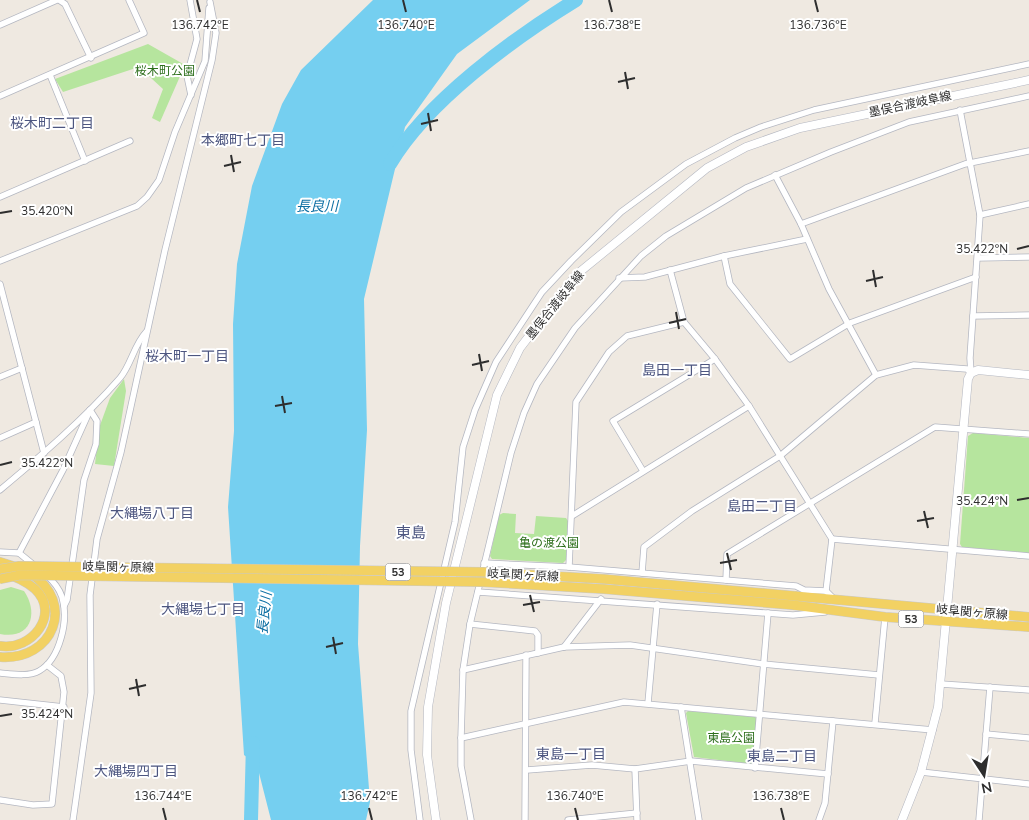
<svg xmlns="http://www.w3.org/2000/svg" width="1029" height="820" font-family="'Nunito Sans','Noto Sans JP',sans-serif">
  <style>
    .green { fill: #b6e59e }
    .water { fill: #75cff0 }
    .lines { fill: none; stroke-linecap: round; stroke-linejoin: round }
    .river { stroke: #75cff0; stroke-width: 14 }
    .street-casing { stroke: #b4b7c1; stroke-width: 7 }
    .secondary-casing { stroke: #b4b7c1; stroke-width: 9 }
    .primary-casing { stroke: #c9c9c9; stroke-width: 10 }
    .street { stroke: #fff; stroke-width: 5.5 }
    .secondary { stroke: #fff; stroke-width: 8 }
    .primary { stroke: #f2d163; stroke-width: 9 }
    .primary-bridge-casing { stroke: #c9c9c9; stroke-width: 10; stroke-linecap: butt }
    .primary-bridge { stroke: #f2d163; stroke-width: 9 }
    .ticks { fill: none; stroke: #2e2e2e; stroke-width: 2 }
    .labels { text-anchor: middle; stroke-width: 4; stroke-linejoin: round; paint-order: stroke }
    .shield { fill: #fff; stroke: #6d6d6d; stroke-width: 1 }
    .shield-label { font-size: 11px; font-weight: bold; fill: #2e2e2e }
    .park-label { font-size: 12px; fill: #2c6e1b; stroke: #fff }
    .street-label { font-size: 12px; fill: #2e2e2e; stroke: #fff }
    .neighbourhood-label { font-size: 14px; fill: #4d5680; stroke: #fff }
    .water-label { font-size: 14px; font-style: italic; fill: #0d6fa3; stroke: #fff }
    .quarter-label { font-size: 15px; fill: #4d5680; stroke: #fff }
    .ticks-label { font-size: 12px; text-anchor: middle; fill: #2e2e2e; stroke: #fff; stroke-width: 4; stroke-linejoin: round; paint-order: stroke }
  </style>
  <rect width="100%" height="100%" fill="#efe9e1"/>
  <g class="green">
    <path d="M148,44L185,65L160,122L152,118L163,89L139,67L63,92L55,79Z"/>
    <path d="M124,379L126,391L114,466L95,464L99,428L110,398Z"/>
    <path d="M973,433L1029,438V553L962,547L960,544L968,436Z"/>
    <path d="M503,513L516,514L515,533L534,534L536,516L566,518L568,521L566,560L563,563L492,559L490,556L499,515Z"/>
    <path d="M11,587L24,591C39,613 31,640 0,634V590Z"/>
    <path d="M688,711L755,717L757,720L754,761L752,764L694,757L686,713Z"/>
  </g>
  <path class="water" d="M373,0H530L457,54L405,127L364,299L367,430L360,546L358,644L370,802L366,820H271L257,765L244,755L228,507L234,431L233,324L237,264L252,186L282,104L301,70Z"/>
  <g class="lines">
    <g class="river">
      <path d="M390,164C427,101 514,38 576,0"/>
      <path d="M251,820L253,743"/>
    </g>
    <defs>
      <g id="street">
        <path d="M59,0L65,4L91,58"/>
        <path d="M190,0L197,39L187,76L191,95"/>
        <path d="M0,25L57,0"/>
        <path d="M50,75L85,161"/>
        <path d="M0,96L144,33L129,0"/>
        <path d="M960,110L980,215L970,358L971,373"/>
        <path d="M775,175L801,224L829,289L876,375"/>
        <path d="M0,197L130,141"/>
        <path d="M980,215L1029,204"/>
        <path d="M801,224L965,164L1029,151"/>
        <path d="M724,256L730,284L790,359L850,323L976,277"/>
        <path d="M978,258L1029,257"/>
        <path d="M0,261L137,206L147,197L159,180L175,132L205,61L209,8"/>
        <path d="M670,270L684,322L715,359L749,406L832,539L826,591L834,599"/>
        <path d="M619,278L645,277L724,256L807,239"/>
        <path d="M0,284L44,453"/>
        <path d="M973,316L1029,315"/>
        <path d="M0,377L22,368"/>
        <path d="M0,438L36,422"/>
        <path d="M643,471L613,421L715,359"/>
        <path d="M0,490C42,455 84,419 120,378C131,365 134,345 146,332"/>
        <path d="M572,516L749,406"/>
        <path d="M832,539L1029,556"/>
        <path d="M0,552L19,553"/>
        <path d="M484,563L569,567L796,586L804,590L826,591"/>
        <path d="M35,566L19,553L63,470L90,410"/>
        <path d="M569,567L576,402L609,352L627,336L684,322"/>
        <path d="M642,573L644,547L692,511L780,456L876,375L914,365L967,369L971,373"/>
        <path d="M726,580L727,554L935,427L1029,434"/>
        <path d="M478,592L793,615L825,612"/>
        <path d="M64,606L67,600L84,480L96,444L97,421L90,410"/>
        <path d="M470,624L535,631L538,635V653"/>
        <path d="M564,647L601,599"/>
        <path d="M463,670L564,647L630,645L763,664L879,675"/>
        <path d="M0,673C11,674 29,677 39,671C60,659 69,620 62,597C59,588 52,580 46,575"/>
        <path d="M941,684L1029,690"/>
        <path d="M0,700L64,707"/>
        <path d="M648,703L657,604"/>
        <path d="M681,707L699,820"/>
        <path d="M875,723L885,617"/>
        <path d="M986,734L1029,738"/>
        <path d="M461,738L624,702L933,730"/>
        <path d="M755,768L768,613"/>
        <path d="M635,769L637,820"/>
        <path d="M527,770L592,765L635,769L691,761L828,774"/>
        <path d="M921,772L1029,784"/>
        <path d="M0,800L33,805L52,804L64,692L61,676L47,665"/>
        <path d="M73,820L91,693L90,595L97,539L121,452L165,250L212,60L216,33L210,2"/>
        <path d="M420,820L411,750V711L455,522L463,447L475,410L496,362L542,292L571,261L621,212L686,164L735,138L761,127L814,110L1029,64"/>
        <path d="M471,820L461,766V738L463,670L470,624L511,453L524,413L537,384L575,328L641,256L666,236L746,188L831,152L909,122L1029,96"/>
        <path d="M525,820L526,655"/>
        <path d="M568,820L637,813"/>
        <path d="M819,820L825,803L833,721"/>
        <path d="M979,820L990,687"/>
      </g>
      <g id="secondary">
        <path d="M436,820L427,755L428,707L446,603L497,395L520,348L576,275L707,168L746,147L800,128L1029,80"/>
        <path d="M902,820L921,772L938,707L968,379L971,373L978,370L1029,375"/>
      </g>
      <g id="primary">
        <path d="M0,562L19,568"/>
        <path d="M0,572C12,575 26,581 35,589C61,614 32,651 0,646"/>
        <path d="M795,596L1029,617"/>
        <path d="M793,605L885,617L1029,627"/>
        <path d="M0,657C53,661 77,603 30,573"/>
      </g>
    </defs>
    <use href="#street" class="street-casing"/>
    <use href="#secondary" class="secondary-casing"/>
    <use href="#primary" class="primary-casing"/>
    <use href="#street" class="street"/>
    <use href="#secondary" class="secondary"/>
    <use href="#primary" class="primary"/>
    <defs>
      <g id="primary-bridge">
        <path d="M0,569L19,566L483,572L604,579L795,596"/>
        <path d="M0,579L20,575L483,582L604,589L793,605"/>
      </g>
    </defs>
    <use href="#primary-bridge" class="primary-bridge-casing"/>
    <use href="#primary-bridge" class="primary-bridge"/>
  </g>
  <path class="ticks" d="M197,0L200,12M403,0L406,12M609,0L612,12M815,0L818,12M625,72L628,89M618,82L635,78M428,113L431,131M421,124L438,120M231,155L234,172M224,166L241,162M0,213L12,211M1017,249L1029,246M873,270L876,287M866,281L883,277M676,312L679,329M669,323L686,319M479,354L482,371M472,365L489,361M282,396L285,413M275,406L292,403M0,465L12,462M1017,500L1029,498M924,511L928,528M917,521L934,518M727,553L731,570M720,563L737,560M530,595L534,612M523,605L540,602M333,637L336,654M326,647L343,643M136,679L139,696M129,689L146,685M0,716L12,714M163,808L166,820M369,808L372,820M575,808L578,820M781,808L784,820"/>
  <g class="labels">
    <g class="shield">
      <rect x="385.5" y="563.5" width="25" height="17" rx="4"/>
      <rect x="898.5" y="610.5" width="25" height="17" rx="4"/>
    </g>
    <g class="shield-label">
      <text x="398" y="576">53</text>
      <text x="911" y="623">53</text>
    </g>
    <g class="park-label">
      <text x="165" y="75">桜木町公園</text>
      <text x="549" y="547">亀の渡公園</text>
      <text x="731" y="742">東島公園</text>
    </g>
    <g class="street-label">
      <text transform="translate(910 104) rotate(-12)" y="4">墨俣合渡岐阜線</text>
      <text transform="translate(555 305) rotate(-51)" y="4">墨俣合渡岐阜線</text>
      <text transform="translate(118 567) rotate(1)" y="4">岐阜関ヶ原線</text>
      <text transform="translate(523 575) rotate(3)" y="4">岐阜関ヶ原線</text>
      <text transform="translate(972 612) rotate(5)" y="4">岐阜関ヶ原線</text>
    </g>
    <g class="neighbourhood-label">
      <text x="52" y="128">桜木町二丁目</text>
      <text x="243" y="145">本郷町七丁目</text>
      <text x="187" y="361">桜木町一丁目</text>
      <text x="677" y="375">島田一丁目</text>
      <text x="762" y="511">島田二丁目</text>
      <text x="152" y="518">大縄場八丁目</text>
      <text x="203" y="614">大縄場七丁目</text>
      <text x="571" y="759">東島一丁目</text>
      <text x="782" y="761">東島二丁目</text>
      <text x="136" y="776">大縄場四丁目</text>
    </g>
    <g class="water-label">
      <text x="317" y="211">長良川</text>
      <text transform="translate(264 613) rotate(-84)" y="5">長良川</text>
    </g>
    <g class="quarter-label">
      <text x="411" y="538">東島</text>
    </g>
  </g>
  <g class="ticks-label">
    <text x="200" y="29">136.742°E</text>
    <text x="406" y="29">136.740°E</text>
    <text x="612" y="29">136.738°E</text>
    <text x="818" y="29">136.736°E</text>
    <text x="47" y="215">35.420°N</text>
    <text x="982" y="253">35.422°N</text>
    <text x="47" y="467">35.422°N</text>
    <text x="982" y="505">35.424°N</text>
    <text x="47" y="718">35.424°N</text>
    <text x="163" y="800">136.744°E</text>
    <text x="369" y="800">136.742°E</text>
    <text x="575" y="800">136.740°E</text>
    <text x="781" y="800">136.738°E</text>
  </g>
  <g transform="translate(984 775) rotate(168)" stroke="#ffffff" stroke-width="4" paint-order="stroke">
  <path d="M0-4L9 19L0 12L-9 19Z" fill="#2e2e2e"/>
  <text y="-8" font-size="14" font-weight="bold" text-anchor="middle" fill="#2e2e2e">N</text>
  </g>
</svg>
